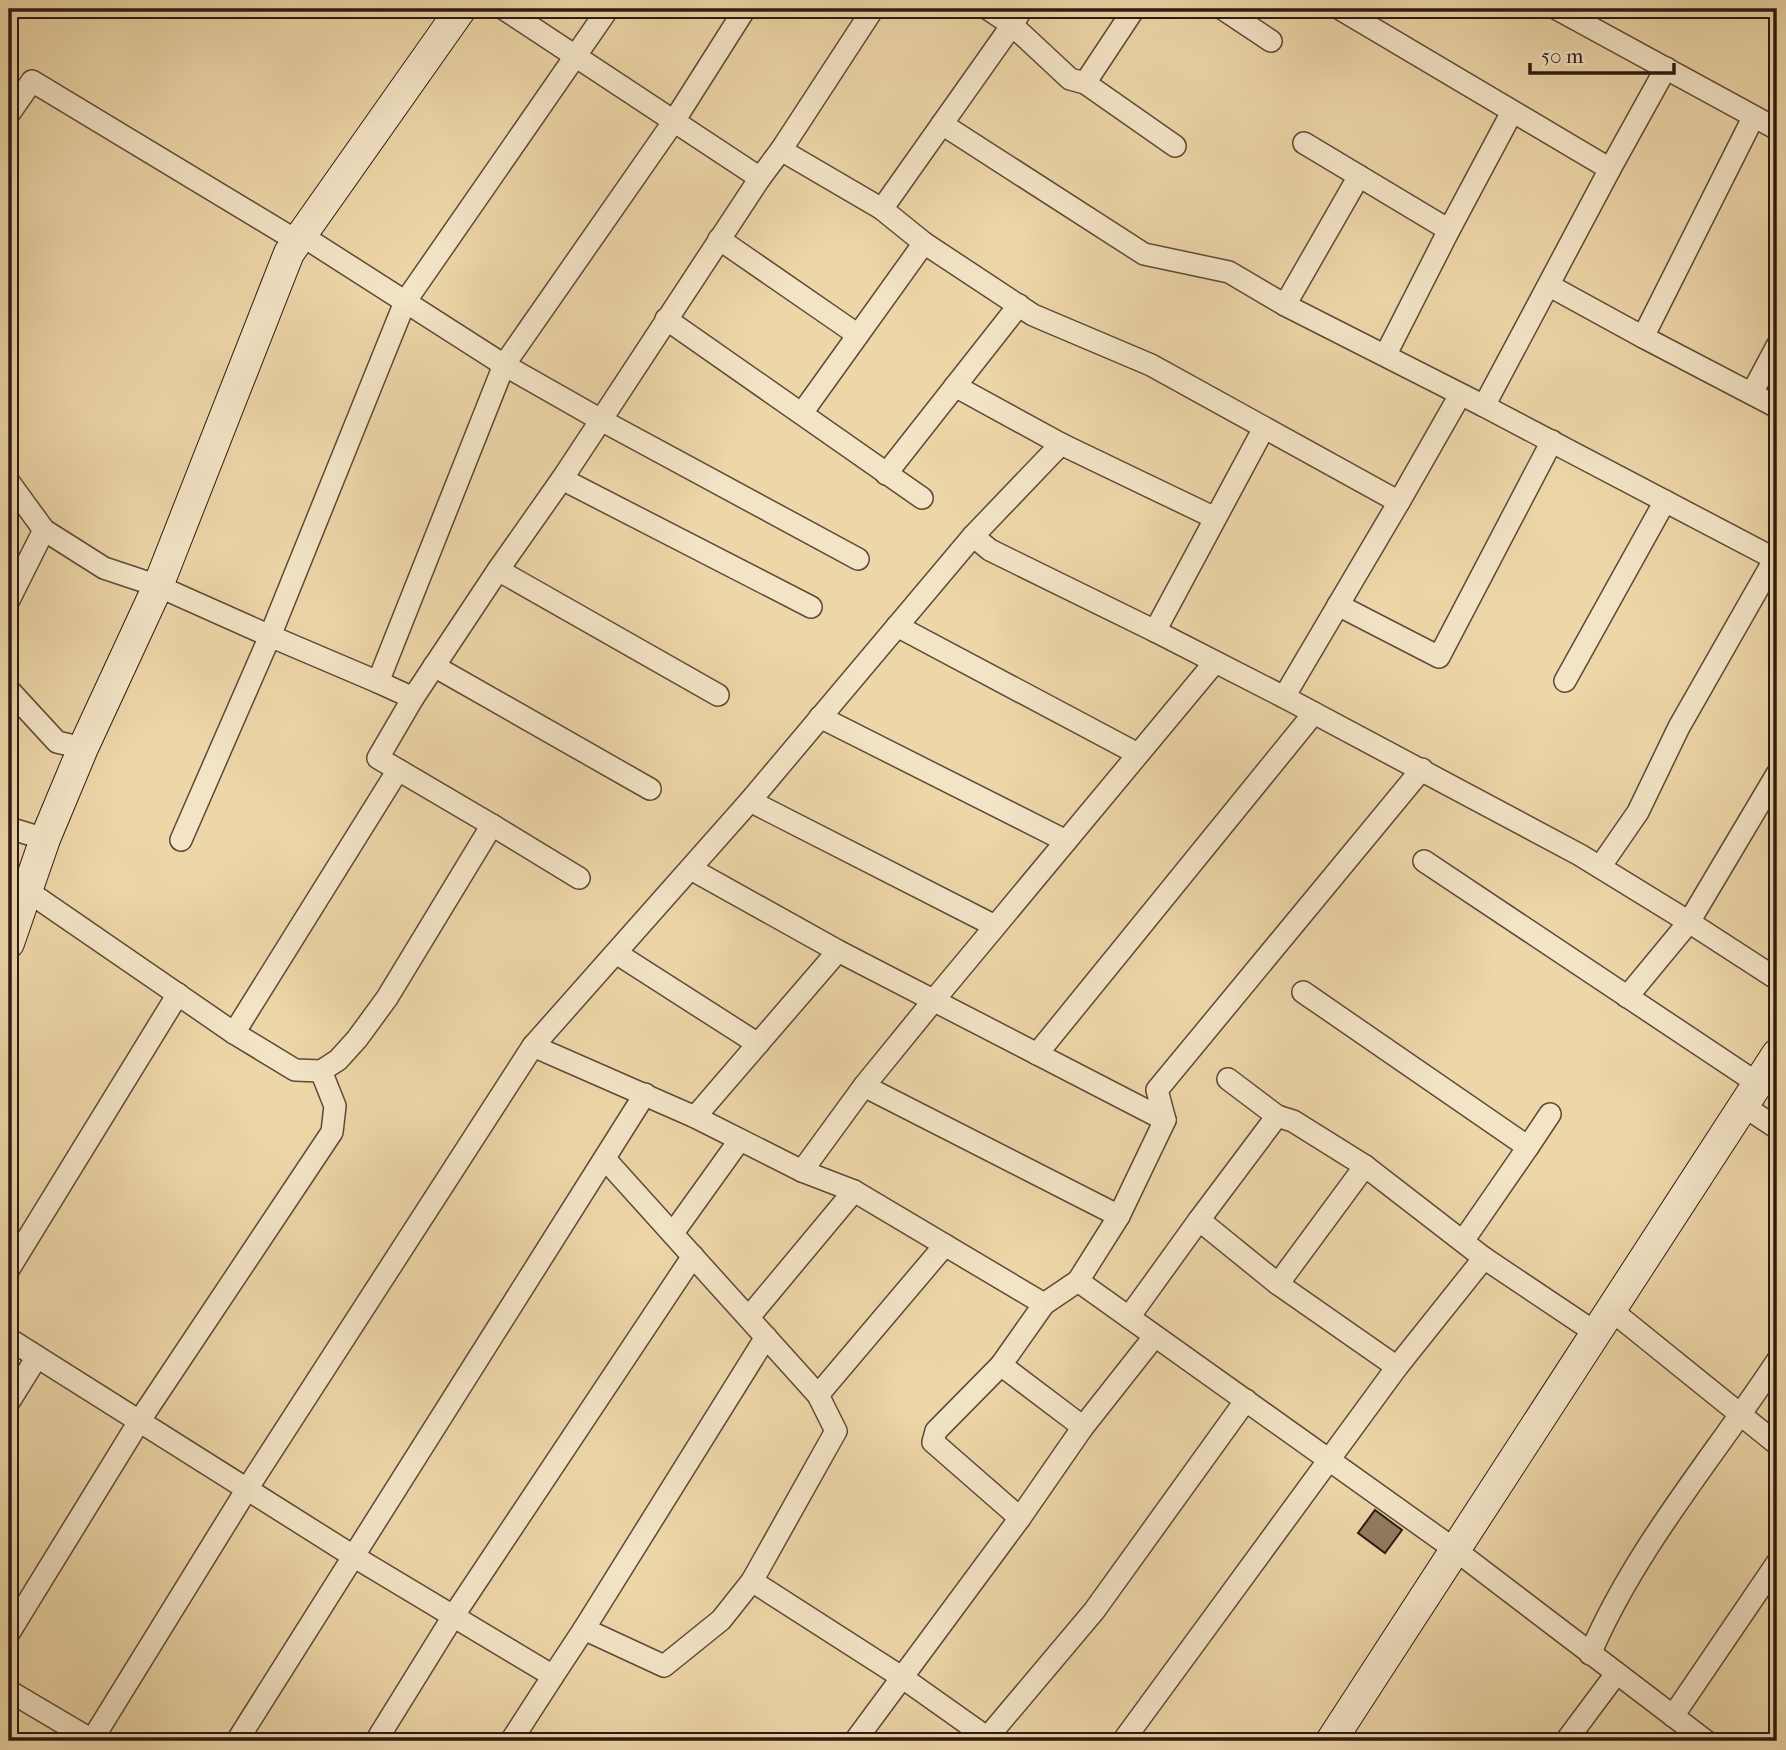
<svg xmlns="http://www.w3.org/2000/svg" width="1786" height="1750" font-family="'IM FELL French Canon',serif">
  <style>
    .building { fill: #917c60; stroke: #2e1a12; stroke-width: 2 }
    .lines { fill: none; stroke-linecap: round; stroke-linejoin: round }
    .street-casing { stroke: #5e4938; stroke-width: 24 }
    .secondary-casing { stroke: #2e1a12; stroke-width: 32 }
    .street { stroke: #f3e4c6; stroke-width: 21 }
    .secondary { stroke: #f3e4c6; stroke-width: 30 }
  </style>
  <rect width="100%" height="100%" fill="#edd6a8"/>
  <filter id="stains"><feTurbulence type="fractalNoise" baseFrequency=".00286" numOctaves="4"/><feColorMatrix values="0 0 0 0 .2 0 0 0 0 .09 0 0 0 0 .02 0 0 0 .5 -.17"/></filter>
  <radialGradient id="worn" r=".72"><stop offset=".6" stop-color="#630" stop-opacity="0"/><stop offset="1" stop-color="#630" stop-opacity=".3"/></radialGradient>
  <path class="building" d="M1375,1510L1402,1530L1385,1553L1358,1533Z"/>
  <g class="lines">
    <defs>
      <g id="street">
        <path d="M504,9L760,178L781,150L882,209L1012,25L988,9"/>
        <path d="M1022,9L1012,25L1070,79L1085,83L1175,146"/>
        <path d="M1223,9L1271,41"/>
        <path d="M1340,9L1610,169L1666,68"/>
        <path d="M1557,9L1777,129"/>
        <path d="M1085,83L1134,9"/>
        <path d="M9,114L32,81L297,241"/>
        <path d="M942,124L1144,254L1229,272L1285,305L1484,406"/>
        <path d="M1304,143L1449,230L1512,112"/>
        <path d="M781,150L873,9"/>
        <path d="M1610,169L1484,406L1777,560"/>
        <path d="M760,178L601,420L858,559"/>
        <path d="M882,209L924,243L1033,315L1151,365L1399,502L1460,395"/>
        <path d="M301,235L504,365L601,420L562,479L811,607"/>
        <path d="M719,239L858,335L924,243"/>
        <path d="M1550,286L1643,337L1753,118"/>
        <path d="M1285,305L1359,176"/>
        <path d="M666,319L922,498"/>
        <path d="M1643,337L1777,407"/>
        <path d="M1386,354L1449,230"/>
        <path d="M1752,393L1777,346"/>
        <path d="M802,413L858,335"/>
        <path d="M1264,428L1155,631L1284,697"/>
        <path d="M1061,444L1215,518"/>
        <path d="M886,474L1019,305"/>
        <path d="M562,479L498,570L718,695"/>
        <path d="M9,482L44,530L104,568L158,586L270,636L405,302L608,9"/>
        <path d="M1399,502L1284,697L1580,855L1689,922L1627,997"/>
        <path d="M973,536L990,550L1155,631"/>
        <path d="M9,600L44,530"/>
        <path d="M1338,605L1439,657L1552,441"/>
        <path d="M897,626L1136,753"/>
        <path d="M434,666L650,789"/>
        <path d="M1565,681L1665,501"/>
        <path d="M378,682L413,698L498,570"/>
        <path d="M9,690L57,742L83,748"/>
        <path d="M820,717L1066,841"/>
        <path d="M1777,774L1689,922L1777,979"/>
        <path d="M750,801L995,926"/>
        <path d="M492,825L579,878"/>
        <path d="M9,828L45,839"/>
        <path d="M181,840L270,636L378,682L504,365L674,121L745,9"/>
        <path d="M1424,861L1757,1083"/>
        <path d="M1600,867L1638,812L1679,727L1777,555"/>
        <path d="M691,869L838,951L1165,1120"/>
        <path d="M26,890L234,1033L295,1070L321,1071L338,1060L357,1039L387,998L492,825L378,758L413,698"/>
        <path d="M616,953L758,1044"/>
        <path d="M1303,992L1528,1147L1463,1241"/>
        <path d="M234,1033L398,770"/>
        <path d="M533,1046L695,1117L802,1171L854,1191L1044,1304L1078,1281L1119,1216L1165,1120L1157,1090L1422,769"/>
        <path d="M1037,1054L1314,713"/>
        <path d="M1228,1079L1277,1116"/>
        <path d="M864,1086L1119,1216"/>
        <path d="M1742,1105L1777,1128"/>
        <path d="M695,1117L838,951"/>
        <path d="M1528,1147L1550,1114"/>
        <path d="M605,1159L818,1395L836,1431L752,1581"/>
        <path d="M802,1171L864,1086L934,1000L1215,662"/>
        <path d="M1199,1220L1277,1116L1293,1121L1365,1166"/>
        <path d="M673,1233L739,1141"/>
        <path d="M9,1269L178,994"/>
        <path d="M1078,1281L1454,1549L1706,1741"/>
        <path d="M1278,1284L1397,1367"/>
        <path d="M1611,1310L1777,1444"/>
        <path d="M749,1317L854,1191"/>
        <path d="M1129,1317L1199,1220L1278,1284L1365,1166L1484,1258"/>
        <path d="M9,1339L353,1556L553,1676L584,1629L664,1666L721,1620L752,1581L903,1678L992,1741"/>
        <path d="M1001,1365L1083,1427"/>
        <path d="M818,1395L945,1245"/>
        <path d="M9,1402L37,1357"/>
        <path d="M1020,1518L933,1442L936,1431L1001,1365L1044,1304"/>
        <path d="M584,1629L766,1337"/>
        <path d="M9,1633L140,1420L332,1132L335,1106L321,1071"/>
        <path d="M1590,1654C1636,1547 1713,1458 1777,1361"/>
        <path d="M9,1691L92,1740"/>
        <path d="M1673,1716L1777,1563"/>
        <path d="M987,1738L1094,1611L1246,1400"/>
        <path d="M96,1741L92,1740L247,1489L533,1046L750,801L973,536L1061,444L955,386"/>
        <path d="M237,1741L645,1094"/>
        <path d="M376,1741L454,1615L693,1256"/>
        <path d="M511,1741L553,1676"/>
        <path d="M855,1741L1020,1518L1083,1427L1154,1337"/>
        <path d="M1123,1741L1397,1367L1484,1258L1596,1333"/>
        <path d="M1566,1741L1616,1674"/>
      </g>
      <g id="secondary">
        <path d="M9,943L45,839L83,748L158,586L289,253L461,9"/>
        <path d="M1331,1741L1777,1054"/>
      </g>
    </defs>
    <use href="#street" class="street-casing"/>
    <use href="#secondary" class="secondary-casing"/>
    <use href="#street" class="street"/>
    <use href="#secondary" class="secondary"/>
  </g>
  <rect width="1786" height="1750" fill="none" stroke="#edd6a8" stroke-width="35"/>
  <rect x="10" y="10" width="1765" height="1729" fill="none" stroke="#2e1a12" stroke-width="3.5"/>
  <rect x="18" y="18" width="1751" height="1715" fill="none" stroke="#2e1a12" stroke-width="2"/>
  <path d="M1530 63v10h144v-10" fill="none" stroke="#2e1a12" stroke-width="3.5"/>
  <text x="1541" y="63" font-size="21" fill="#2e1a12" stroke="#f3e4c6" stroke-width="5" paint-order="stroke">50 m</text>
  <rect width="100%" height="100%" filter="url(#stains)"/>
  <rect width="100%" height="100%" fill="url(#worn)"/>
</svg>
